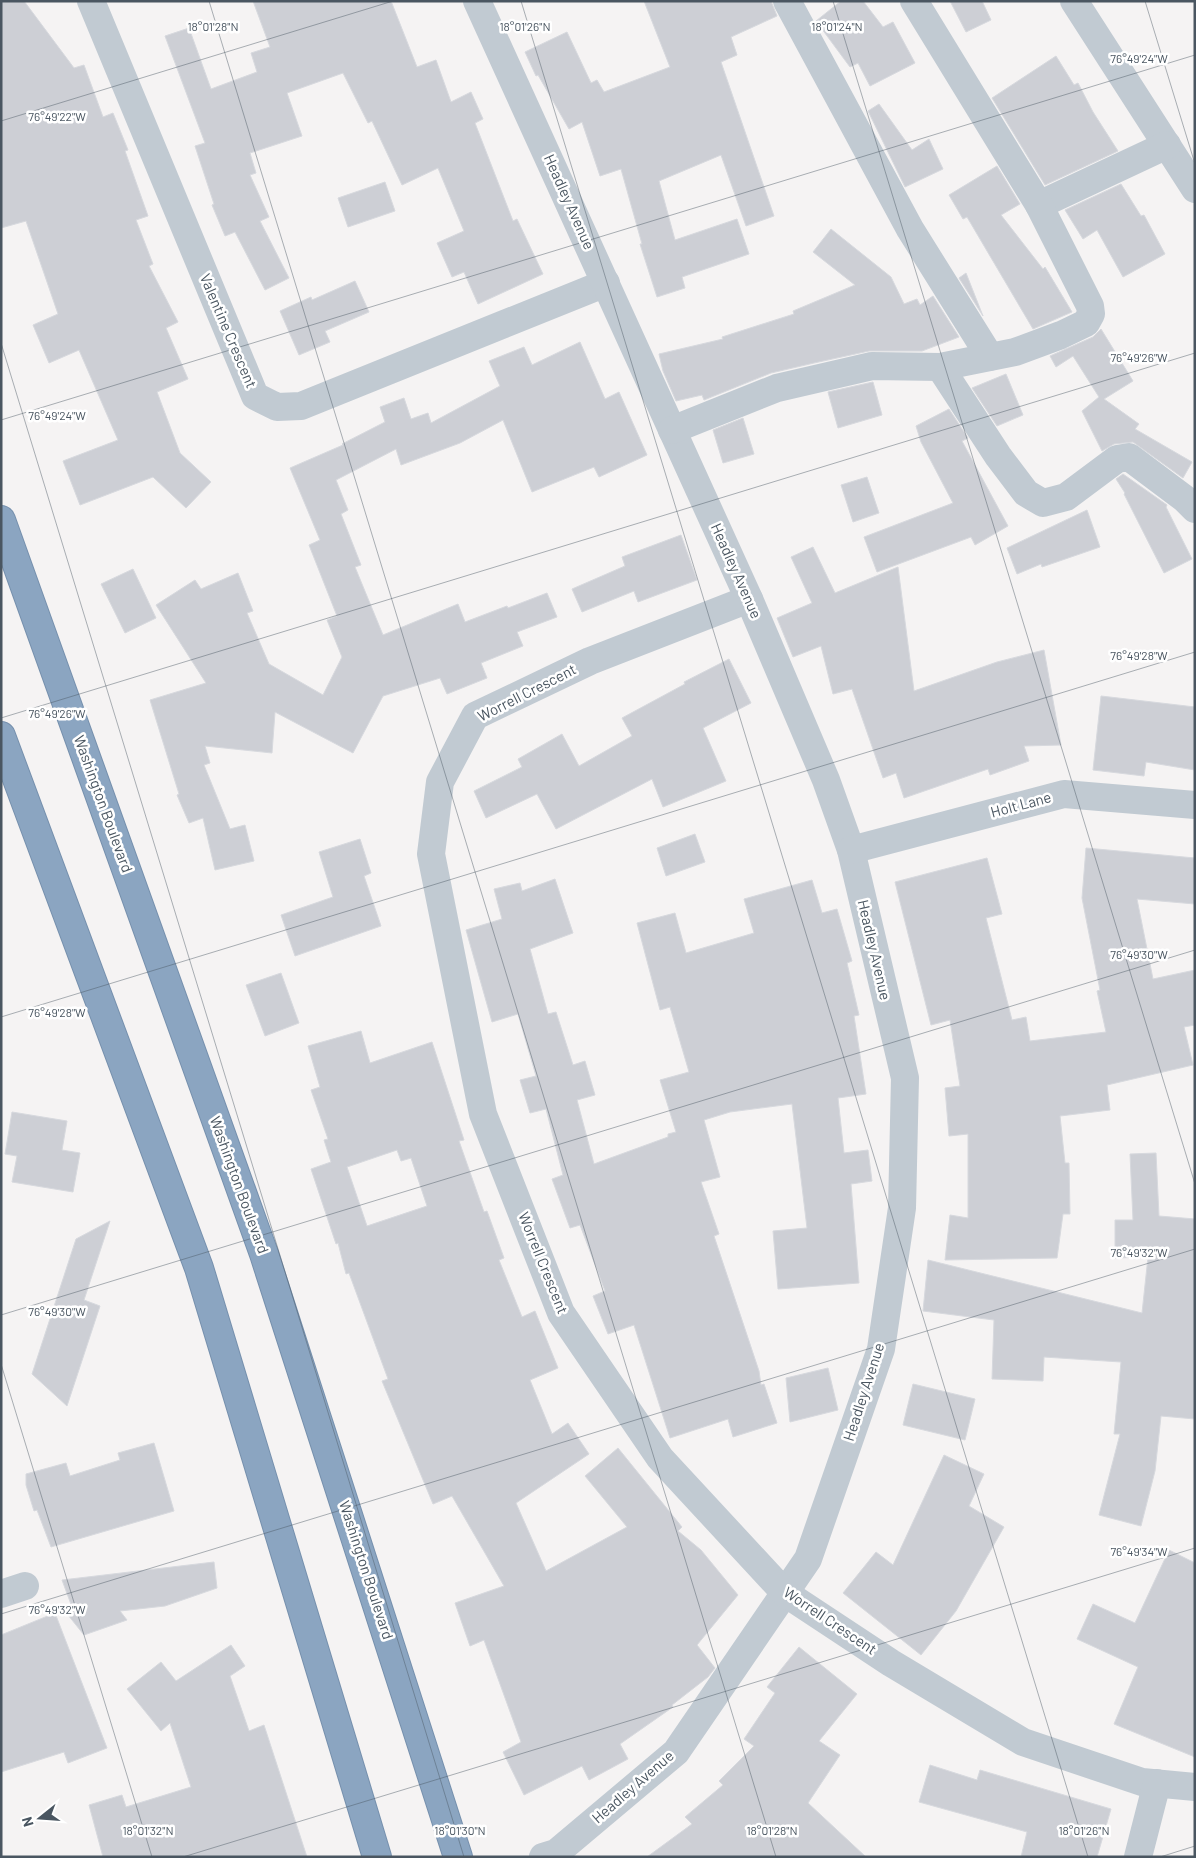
<svg xmlns="http://www.w3.org/2000/svg" width="1196" height="1858" font-family="Barlow,sans-serif">
  <style>
    .building { fill: #cdcfd5; stroke: #d7d9de; fill-rule: evenodd }
    .lines { fill: none; stroke-linecap: round; stroke-linejoin: round }
    .highway-casing { stroke: #7690ad; stroke-width: 30 }
    .street { stroke: #c1cad2; stroke-width: 28 }
    .highway { stroke: #8ba5c1; stroke-width: 28 }
    .ticks { fill: none; stroke: #4a5661; stroke-width: 1; stroke-opacity: 0.45 }
    .labels { text-anchor: middle; stroke-width: 5; stroke-linejoin: round; paint-order: stroke }
    .street-label { font-size: 15px; fill: #4a5661; stroke: #fff }
    .ticks-label { font-size: 12px; text-anchor: middle; fill: #4a5661; stroke: #fff; stroke-width: 5; stroke-linejoin: round; paint-order: stroke }
  </style>
  <rect width="100%" height="100%" fill="#f5f3f3"/>
  <g class="building">
    <path d="M1,1H24L74,68L84,65L103,117L113,113L128,150L125,151L148,216L136,220L153,264L149,266L178,322L166,328L188,379L157,392L180,453L211,482L186,508L153,477L80,505L63,461L118,440L79,350L49,363L33,325L58,314L26,221L1,228Z"/>
    <path d="M253,1H391L417,67L436,60L451,102L471,92L483,119L475,123L513,221L517,219L543,274L478,304L464,272L452,277L437,243L464,231L438,168L402,185L372,121L368,123L343,73L287,93L302,136L250,153L256,173L250,175L269,217L260,221L289,278L265,290L235,232L225,236L212,205L214,204L195,146L205,143L165,36L189,28L211,89L257,72L251,53L270,47Z"/>
    <path d="M644,1H771L777,16L731,37L737,55L721,62L774,216L746,226L721,155L659,181L675,240L737,219L749,254L682,277L685,288L657,297L640,244H642L621,169L600,176L582,122L569,129L538,75L536,76L525,52L567,32L591,83L597,80L604,92L670,67Z"/>
    <path d="M841,1H863L883,27L893,22L915,63L870,86L858,63L850,67L816,21Z"/>
    <path d="M950,1H982L991,20L966,32Z"/>
    <path d="M1056,56L1074,85L1078,83L1093,112L1118,151L1045,185L992,98Z"/>
    <path d="M879,104L912,150L929,139L943,169L905,187L868,111Z"/>
    <path d="M997,166L1020,204L1001,215L1043,269L1045,267L1072,312L1033,329L967,217L963,219L949,195Z"/>
    <path d="M385,182L395,211L348,227L338,198Z"/>
    <path d="M1121,184L1141,216L1144,215L1165,254L1123,277L1097,230L1083,239L1065,210Z"/>
    <path d="M831,229L891,277L904,304L917,299L920,305L933,296L959,337L922,351H869L814,363L771,373L704,400L702,395L676,401L663,371L659,354L723,339L722,337L794,314L793,311L855,285L813,252Z"/>
    <path d="M966,273L983,316L959,278Z"/>
    <path d="M355,281L369,312L325,331L330,342L299,355L280,311L311,297L312,300Z"/>
    <path d="M1101,329L1133,381L1104,399L1139,424L1135,429L1192,462L1183,478L1133,442L1114,444L1102,451L1082,411L1099,397L1073,356L1056,367L1050,356L1093,337Z"/>
    <path d="M580,342L605,399L619,392L647,455L599,477L594,467L532,492L503,420L460,443L401,465L396,449L336,480L348,510L341,514L361,565L355,567L383,635L458,604L465,622L507,606L508,608L547,593L557,617L517,632L523,646L481,663L487,678L447,694L440,678L383,696L353,753L275,712L272,753L205,746L210,763L204,765L230,829L245,825L254,861L215,870L203,818L189,823L177,795L179,794L150,700L206,683L156,605L195,580L201,589L238,573L253,611L247,613L269,664L323,695L342,657L327,620L337,616L309,545L320,540L290,468L343,445L342,444L385,422L380,407L404,398L411,419L428,413L431,423L500,386L489,361L524,347L532,365Z"/>
    <path d="M1006,374L1023,415L997,426L972,388Z"/>
    <path d="M873,382L882,415L838,428L828,392Z"/>
    <path d="M949,409L968,438L962,441L1008,526L975,545L971,537L877,572L864,537L953,503L921,442L916,426Z"/>
    <path d="M743,418L754,454L723,463L713,430Z"/>
    <path d="M1123,474L1167,505L1166,507L1192,559L1164,573L1124,494L1125,493L1116,479Z"/>
    <path d="M867,477L879,513L853,522L841,485Z"/>
    <path d="M1087,510L1100,547L1042,567L1041,564L1017,574L1007,548Z"/>
    <path d="M681,535L697,580L638,602L634,591L582,612L572,589L625,566L622,557Z"/>
    <path d="M813,547L835,593L898,567L914,691L997,662L1044,650L1061,745L1024,746L1029,761L990,775L988,769L904,798L896,773L883,778L852,689L833,694L821,646L793,657L777,618L812,603L791,557Z"/>
    <path d="M133,569L156,618L125,633L101,584Z"/>
    <path d="M729,659L751,703L703,728L726,781L663,807L652,779L556,829L537,794L486,818L474,791L522,767L518,759L562,734L579,766L632,736L622,718L685,684L684,682Z"/>
    <path d="M1101,696L1195,707V770L1146,762L1144,776L1093,770Z"/>
    <path d="M695,834L705,862L666,876L657,848Z"/>
    <path d="M360,839L371,873L364,876L381,926L295,956L281,915L333,897L319,852Z"/>
    <path d="M1086,848L1195,858V904L1137,899L1153,979L1195,970V1025L1184,1027L1193,1065L1107,1085L1110,1110L1060,1116L1065,1163H1069L1070,1214H1063L1057,1258L945,1260L950,1215L968,1218V1134L949,1136L945,1088L960,1086L950,1020L931,1025L895,882L987,858L1002,914L986,918L1012,1020L1026,1017L1030,1041L1106,1032L1097,991L1100,990L1082,898Z"/>
    <path d="M555,879L573,933L530,949L548,1014L556,1012L573,1065L585,1061L595,1095L577,1100L594,1164L668,1137V1134L676,1132L660,1080L689,1072L670,1007L660,1010L637,923L675,913L686,953L754,933L744,899L812,880L822,913L837,909L852,961L847,963L859,1015L854,1016L866,1094L838,1098L844,1153L868,1150L872,1181L851,1184L859,1283L778,1289L773,1231L807,1228L792,1104L730,1112L704,1120L720,1177L701,1182L719,1234L714,1236L759,1371L761,1385L764,1384L777,1423L733,1437L728,1419L670,1438L634,1325L608,1334L593,1296L605,1291L580,1225L570,1228L552,1179L563,1175L546,1109L530,1113L520,1080L536,1076L518,1014L492,1022L466,930L502,919L494,889L520,883L522,891Z"/>
    <path d="M281,973L299,1023L265,1036L246,985Z"/>
    <path d="M361,1031L370,1063L432,1042L464,1140L459,1141L484,1212L487,1211L504,1258L499,1260L522,1317L535,1311L558,1368L530,1380L552,1434L568,1423L589,1454L516,1503L546,1571L627,1527L585,1476L618,1448L682,1527L678,1531L701,1550L738,1595L697,1645L715,1668L708,1677L672,1705L673,1707L620,1744L628,1759L589,1780L582,1766L524,1795L503,1752L521,1742L484,1640L470,1646L455,1603L504,1586L452,1496L433,1504L382,1381L388,1379L349,1273L346,1274L338,1243L336,1244L311,1169L331,1162L324,1140L328,1139L311,1090L320,1087L308,1046ZM397,1150L401,1161L411,1158L427,1206L367,1226L347,1167Z"/>
    <path d="M12,1112L67,1121L62,1150L80,1153L73,1192L12,1182L17,1156L5,1154Z"/>
    <path d="M1156,1153L1159,1216L1195,1219V1419L1161,1416L1155,1471L1141,1526L1099,1515L1120,1434H1114L1121,1362L1044,1357L1043,1381L992,1379L994,1320L923,1311L928,1260L1142,1313L1148,1257L1115,1258V1220H1133L1130,1154Z"/>
    <path d="M110,1221L84,1300L100,1306L67,1406L32,1374L76,1239Z"/>
    <path d="M828,1368L838,1410L790,1422L786,1378Z"/>
    <path d="M913,1384L975,1399L965,1440L903,1425Z"/>
    <path d="M154,1443L174,1511L51,1547L37,1510L34,1511L26,1485V1474L66,1463L70,1476L120,1460L118,1453Z"/>
    <path d="M944,1455L984,1474L969,1506L1004,1527L956,1611L921,1655L843,1593L876,1552L893,1565Z"/>
    <path d="M1169,1550L1195,1563V1757L1114,1724L1138,1667L1077,1639L1093,1604L1135,1623Z"/>
    <path d="M214,1562L217,1588L165,1606L120,1611L127,1620L84,1635L64,1610L72,1607L62,1580Z"/>
    <path d="M55,1613L107,1748L68,1763L64,1752L1,1772V1635Z"/>
    <path d="M231,1645L245,1666L230,1676L249,1731L264,1725L307,1857H103L89,1805L122,1795L126,1807L191,1787L170,1723L161,1731L127,1689L161,1662L176,1681Z"/>
    <path d="M799,1647L857,1694L819,1741L840,1755L808,1803L866,1857H647L692,1824L685,1817L723,1785L719,1781L754,1746L744,1739L775,1693L767,1687Z"/>
    <path d="M930,1765L977,1780L980,1770L1111,1809L1097,1857H1021L1027,1832L919,1802Z"/>
  </g>
  <g class="lines">
    <defs>
      <g id="highway">
        <path d="M1,520L264,1254L458,1857"/>
        <path d="M1,736L199,1268L377,1857"/>
      </g>
    </defs>
    <use href="#highway" class="highway-casing"/>
    <g class="street">
      <path d="M91,1L255,396L277,407L301,406L606,283"/>
      <path d="M477,1L749,599L826,780L851,850L905,1078L902,1208L881,1349L808,1559L676,1752L556,1853L543,1857"/>
      <path d="M787,1L910,229L990,357"/>
      <path d="M1074,1L1195,189"/>
      <path d="M1039,205L1167,145"/>
      <path d="M940,367L998,456L1026,493L1043,503L1066,497L1117,459L1129,457L1185,499L1195,509"/>
      <path d="M672,430L777,388L872,366L940,367L1015,352L1061,335L1086,323L1091,314L1090,306L1039,205L914,1"/>
      <path d="M749,599L590,661L475,716L440,782L431,854L483,1114L561,1313L660,1458L785,1593L891,1663L1023,1742L1142,1782L1195,1787"/>
      <path d="M851,850L1064,794L1195,805"/>
      <path d="M1,1594L25,1586"/>
      <path d="M1138,1857L1157,1783"/>
    </g>
    <use href="#highway" class="highway"/>
  </g>
  <path class="ticks" d="M209,1L776,1857M521,1L1088,1857M833,1L1195,1184M1145,1L1195,164M1,121L393,1M1,343L464,1857M1,420L1195,55M1,718L1195,353M1,1017L1195,652M1,1315L1195,950M1,1364L152,1857M1,1614L1195,1249M183,1857L1195,1548M1160,1857L1195,1846"/>
  <g class="labels">
    <g class="street-label">
      <text transform="translate(569 202) rotate(66)" y="5">Headley Avenue</text>
      <text transform="translate(228 331) rotate(67)" y="5">Valentine Crescent</text>
      <text transform="translate(736 571) rotate(66)" y="5">Headley Avenue</text>
      <text transform="translate(527 693) rotate(-27)" y="5">Worrell Crescent</text>
      <text transform="translate(103 804) rotate(70)" y="5">Washington Boulevard</text>
      <text transform="translate(1021 805) rotate(-15)" y="5">Holt Lane</text>
      <text transform="translate(874 950) rotate(77)" y="5">Headley Avenue</text>
      <text transform="translate(239 1185) rotate(70)" y="5">Washington Boulevard</text>
      <text transform="translate(543 1263) rotate(68)" y="5">Worrell Crescent</text>
      <text transform="translate(864 1392) rotate(-72)" y="5">Headley Avenue</text>
      <text transform="translate(366 1570) rotate(72)" y="5">Washington Boulevard</text>
      <text transform="translate(830 1621) rotate(34)" y="5">Worrell Crescent</text>
      <text transform="translate(633 1787) rotate(-41)" y="5">Headley Avenue</text>
    </g>
  </g>
  <g class="ticks-label">
    <text x="213" y="31">18°01'28"N</text>
    <text x="525" y="31">18°01'26"N</text>
    <text x="837" y="31">18°01'24"N</text>
    <text x="1139" y="63">76°49'24"W</text>
    <text x="57" y="121">76°49'22"W</text>
    <text x="1139" y="362">76°49'26"W</text>
    <text x="57" y="420">76°49'24"W</text>
    <text x="1139" y="660">76°49'28"W</text>
    <text x="57" y="718">76°49'26"W</text>
    <text x="1139" y="959">76°49'30"W</text>
    <text x="57" y="1017">76°49'28"W</text>
    <text x="1139" y="1257">76°49'32"W</text>
    <text x="57" y="1316">76°49'30"W</text>
    <text x="1139" y="1556">76°49'34"W</text>
    <text x="57" y="1614">76°49'32"W</text>
    <text x="148" y="1835">18°01'32"N</text>
    <text x="460" y="1835">18°01'30"N</text>
    <text x="772" y="1835">18°01'28"N</text>
    <text x="1084" y="1835">18°01'26"N</text>
  </g>
  <rect width="1196" height="1858" fill="none" stroke="#4a5661" stroke-width="5"/>
  <g transform="translate(40 1818) rotate(253)" stroke="#ffffff" stroke-width="4" paint-order="stroke">
  <path d="M0-4L9 19L0 12L-9 19Z" fill="#4a5661"/>
  <text y="-8" font-size="14" font-weight="bold" text-anchor="middle" fill="#4a5661">N</text>
  </g>
</svg>
